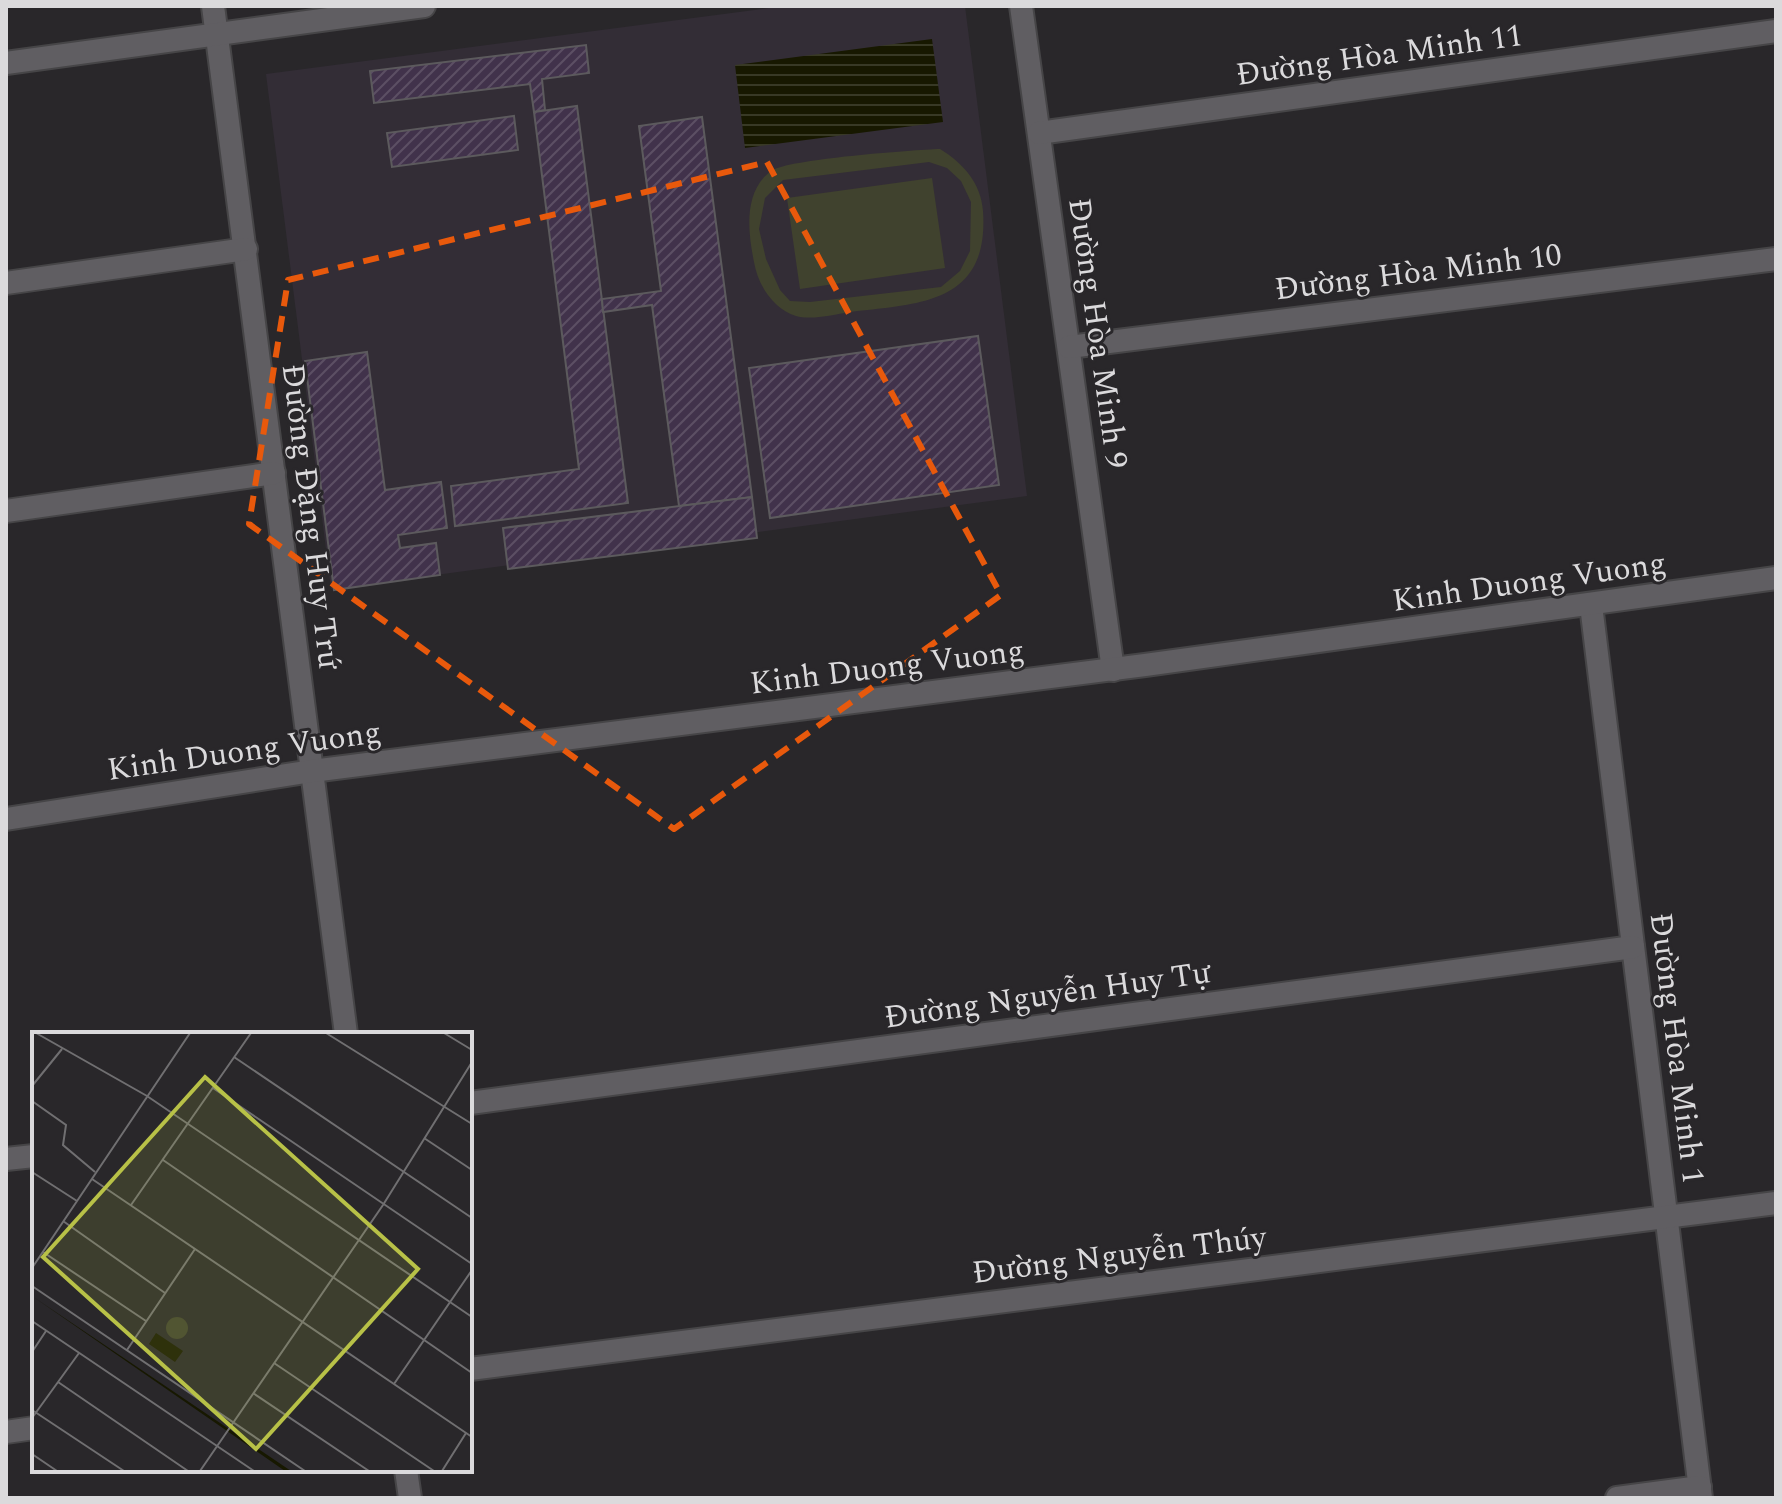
<svg xmlns="http://www.w3.org/2000/svg" width="1782" height="1504" font-family="Spectral,serif">
  <style>
    .built { fill: #332d36 }
    .park { fill: #40422e; fill-rule: evenodd }
    .water { fill: url(#water-rules) }
    .building { fill: url(#building-hatch); stroke: #5c5a5d; stroke-width: 2 }
    .lines { fill: none; stroke-linecap: round; stroke-linejoin: round }
    .minor-casing { stroke: #464547; stroke-width: 26 }
    .tertiary-casing { stroke: #464547; stroke-width: 26 }
    .minor { stroke: #605e62; stroke-width: 22 }
    .tertiary { stroke: #605e62; stroke-width: 22 }
    .marked { fill: none; stroke: #e8590c; stroke-width: 6; stroke-dasharray: 16 10; stroke-linejoin: round }
    .labels { text-anchor: middle; stroke-width: 6; stroke-linejoin: round; paint-order: stroke }
    .street-label { font-size: 32px; fill: #dbdadc; stroke: #29272a }
    .inset-road { fill: none; stroke: #706f71; stroke-width: 2 }
    .view { fill: #b8c147; fill-opacity: 0.15; stroke: #b8c147; stroke-width: 4 }
    .inset-edge { fill: none; stroke: #dbdadc; stroke-width: 4 }
  </style>
  <defs>
    <pattern id="water-rules" width="6" height="5" patternUnits="userSpaceOnUse" patternTransform="scale(2)"><rect width="6" height="5" fill="#171800"/><path d="M0 2.5h6" fill="none" stroke="#383925"/></pattern>
    <pattern id="building-hatch" width="6" height="6" patternUnits="userSpaceOnUse" patternTransform="scale(2)"><rect width="6" height="6" fill="#41324b"/><path d="M-1 1l2-2M0 6l6-6M5 7l2-2" fill="none" stroke="#5c4f64"/></pattern>
  </defs>
  <rect width="100%" height="100%" fill="#29272a"/>
  <path class="built" d="M784,6H965L1027,496L331,589L266,74Z"/>
  <g class="park">
    <path d="M940,149C963,163 981,183 983,211C989,299 927,304 857,311C839,313 813,321 796,316C773,309 758,285 754,262C748,232 743,192 771,171C788,159 913,150 940,149ZM929,162L947,168L961,181L971,202L970,251L960,271L941,287L810,302L790,301L780,290L766,259L759,229L765,198L783,180Z"/>
    <path d="M932,178L945,268L800,289L787,198Z"/>
  </g>
  <path class="water" d="M932,39L943,122L745,148L735,65Z"/>
  <g class="building">
    <path d="M586,45L589,73L542,79L545,110L534,112L530,84L374,103L370,71Z"/>
    <path d="M577,106L628,503L455,526L451,486L579,469L534,112Z"/>
    <path d="M514,116L518,150L392,167L387,133Z"/>
    <path d="M702,117L752,497L679,506L652,305L603,312L602,299L661,291L639,126Z"/>
    <path d="M978,336L999,485L770,518L749,368Z"/>
    <path d="M367,352L385,490L441,482L447,528L398,535L400,548L436,543L440,575L334,590L305,361Z"/>
    <path d="M752,497L757,538L508,569L503,528Z"/>
  </g>
  <g class="lines">
    <defs>
      <g id="minor">
        <path d="M213,6L346,1034"/>
        <path d="M1021,6L1113,670"/>
        <path d="M6,63L424,6"/>
        <path d="M1039,133L1776,31"/>
        <path d="M6,283L246,249"/>
        <path d="M1069,347L1776,259"/>
        <path d="M6,511L274,473"/>
        <path d="M1591,605L1701,1498"/>
        <path d="M470,1103L1633,947"/>
        <path d="M6,1159L34,1156"/>
        <path d="M470,1369L1776,1203"/>
        <path d="M6,1432L34,1428"/>
        <path d="M406,1470L410,1498"/>
        <path d="M1617,1498L1700,1487"/>
      </g>
      <path id="tertiary" d="M6,819L312,771L1145,665L1776,578"/>
    </defs>
    <use href="#minor" class="minor-casing"/>
    <use href="#tertiary" class="tertiary-casing"/>
    <use href="#minor" class="minor"/>
    <use href="#tertiary" class="tertiary"/>
  </g>
  <path class="marked" d="M767,162L1001,595L674,829L249,524L288,280Z"/>
  <g class="labels">
    <g class="street-label">
      <text transform="translate(1379 54) rotate(-8)" y="11">Đường Hòa Minh 11</text>
      <text transform="translate(1418 271) rotate(-7)" y="11">Đường Hòa Minh 10</text>
      <text transform="translate(1099 333) rotate(82)" y="11">Đường Hòa Minh 9</text>
      <text transform="translate(312 516) rotate(83)" y="11">Đường Đặng Huy Trứ</text>
      <text transform="translate(1529 581) rotate(-8)" y="11">Kinh Duong Vuong</text>
      <text transform="translate(887 666) rotate(-7)" y="11">Kinh Duong Vuong</text>
      <text transform="translate(244 750) rotate(-8)" y="11">Kinh Duong Vuong</text>
      <text transform="translate(1047 994) rotate(-8)" y="11">Đường Nguyễn Huy Tự</text>
      <text transform="translate(1678 1048) rotate(83)" y="11">Đường Hòa Minh 1</text>
      <text transform="translate(1119 1254) rotate(-7)" y="11">Đường Nguyễn Thúy</text>
    </g>
  </g>
  <g transform="translate(32 1032)">
    <rect width="440" height="440" fill="#29272a"/>
    <path d="M134 296a11 11 0 1 1 22 0a11 11 0 1 1-22 0Z" fill="#40422e"/>
    <path d="M0,264L259,439H253ZM124,301L151,319L143,330L117,312Z" fill="#171800"/>
    <path class="inset-road" d="M4,1L115,64L440,285M294,1L440,92M412,1L440,18M202,25L440,186M0,54L30,17M181,56L440,232M0,69L34,93L31,113L63,140M392,106L440,138M131,128L440,341M0,140L45,169M60,147L440,405M99,173L219,1M31,189L133,261M11,220L114,289M0,236L158,1M0,254L273,439M0,289L222,439M95,318L163,217M0,320L14,299M242,331L402,439M26,350L156,439M362,352L440,238M221,361L337,439M0,378L92,439M0,386L47,321M0,422L25,439M168,439L351,173L440,30M410,439L434,401"/>
    <path class="view" d="M173,45L386,237L224,417L11,225Z"/>
    <rect width="440" height="440" class="inset-edge"/>
  </g>
  <rect width="1782" height="1504" fill="none" stroke="#dbdadc" stroke-width="16"/>
</svg>
